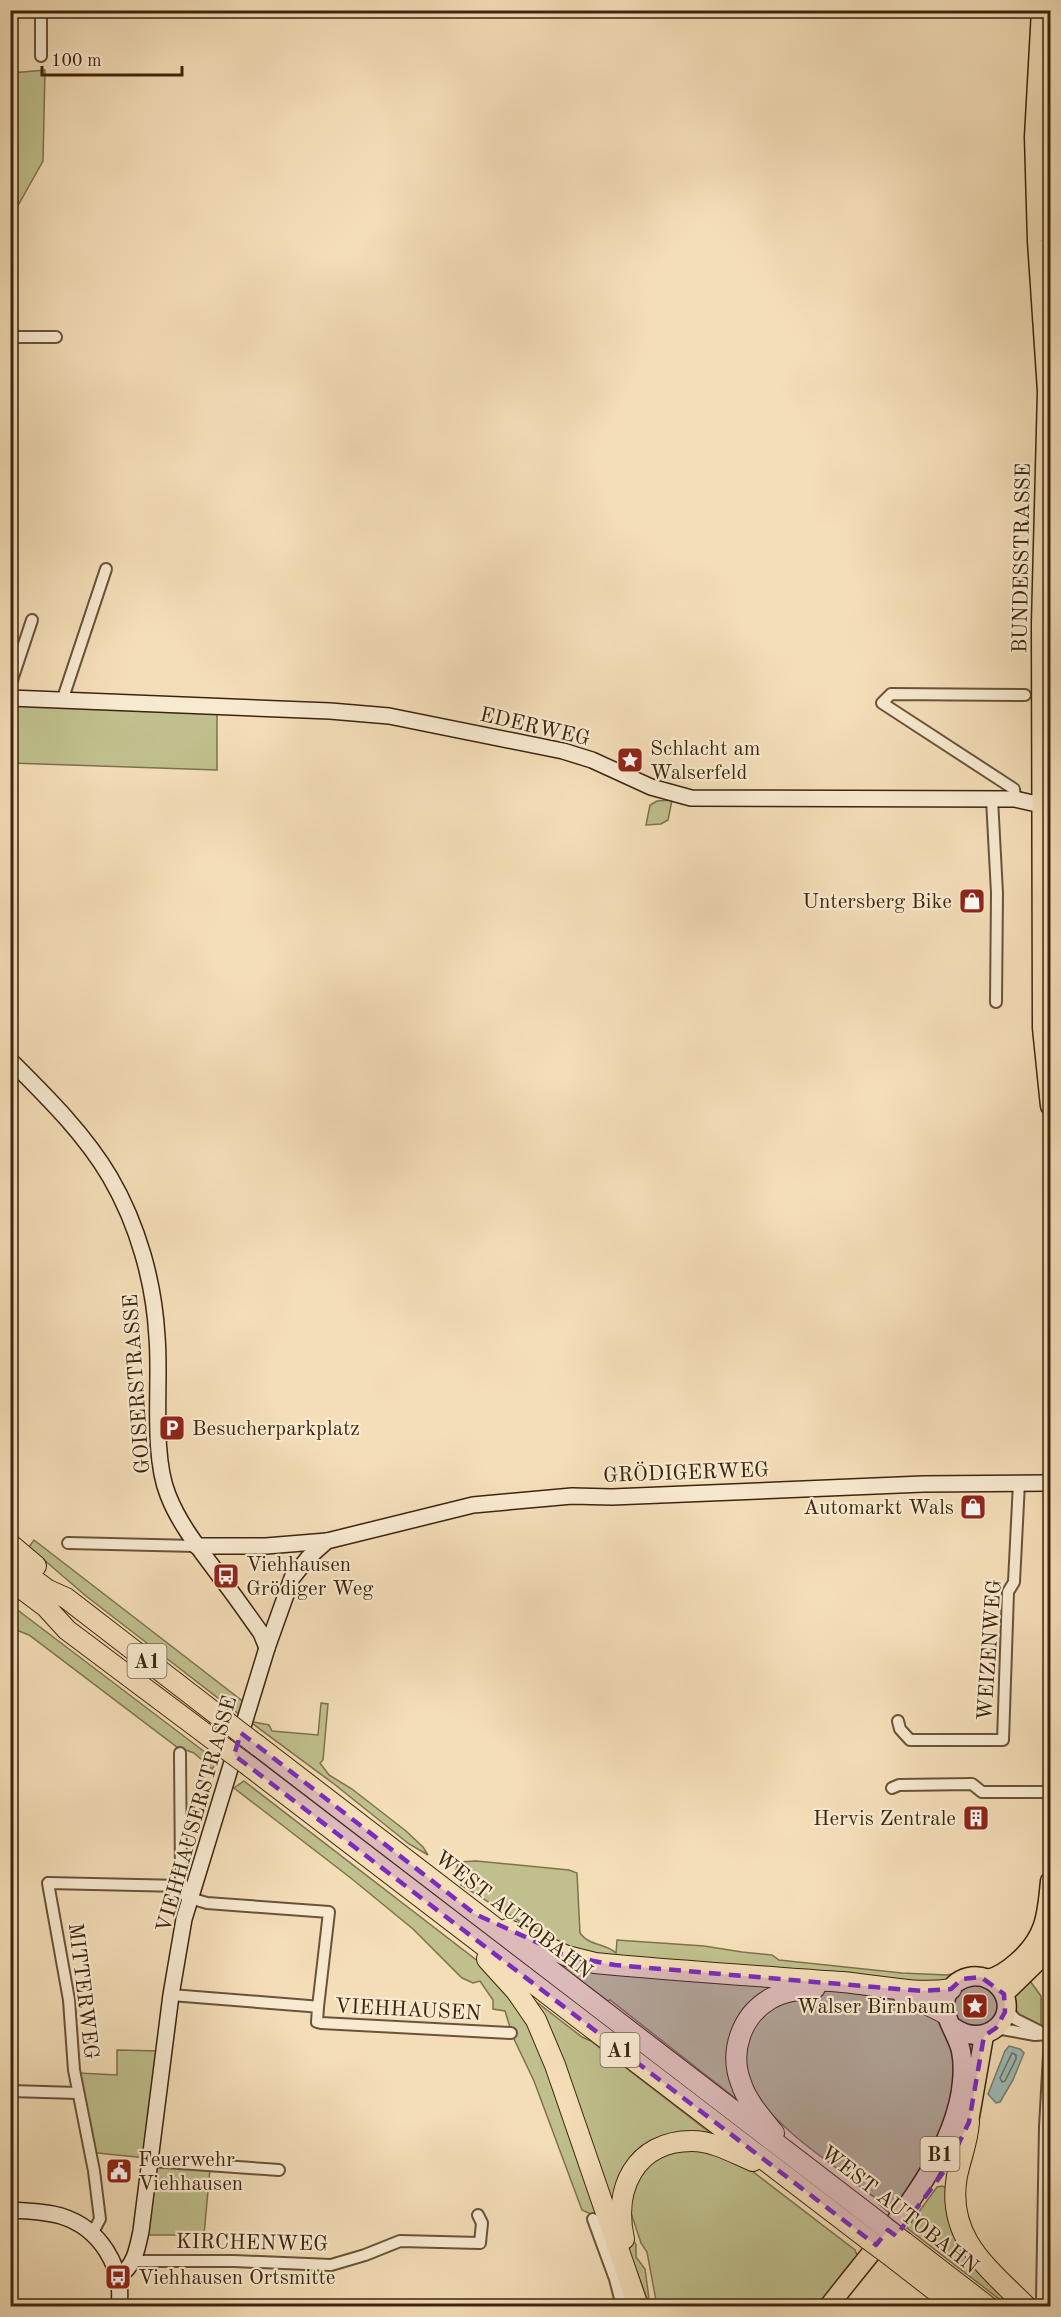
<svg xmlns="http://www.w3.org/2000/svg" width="1061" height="2317" font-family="'Old Standard TT',serif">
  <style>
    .green { fill: #bfc08d; stroke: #7e724d; stroke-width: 1.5 }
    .water { fill: #9ebbb7; stroke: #777f73; stroke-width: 1.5 }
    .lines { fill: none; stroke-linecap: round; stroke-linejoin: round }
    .shore { stroke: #6d7062; stroke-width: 1.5 }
    .street-casing { stroke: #6a5338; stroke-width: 14 }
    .secondary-casing { stroke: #3c250d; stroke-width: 18 }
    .primary-casing { stroke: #3c250d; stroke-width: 21 }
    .highway-casing { stroke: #3c250d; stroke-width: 22 }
    .street { stroke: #f8ead1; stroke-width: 10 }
    .secondary { stroke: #f8ead1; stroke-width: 15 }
    .primary { stroke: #f4deb8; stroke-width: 18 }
    .highway { stroke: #f4deb8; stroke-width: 20 }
    .highway-bridge-casing { stroke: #3c250d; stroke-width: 22; stroke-linecap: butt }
    .highway-bridge { stroke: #f4deb8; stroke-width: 20 }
    .marked { fill: #7b2cbf; fill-opacity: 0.2; stroke: #7b2cbf; stroke-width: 4.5; stroke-dasharray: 12 8; stroke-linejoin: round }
    .labels { text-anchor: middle; stroke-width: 4.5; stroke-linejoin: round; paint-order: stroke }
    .shield { fill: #f8ead1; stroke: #746048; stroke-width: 1.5 }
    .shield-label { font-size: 20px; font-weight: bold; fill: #3c250d }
    .street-label { font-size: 21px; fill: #3c250d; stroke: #f8ead1 }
    .poi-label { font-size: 21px; fill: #3c250d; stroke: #f8ead1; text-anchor: start }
  </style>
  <rect width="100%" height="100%" fill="#f4deb8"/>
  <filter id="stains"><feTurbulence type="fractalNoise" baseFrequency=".00333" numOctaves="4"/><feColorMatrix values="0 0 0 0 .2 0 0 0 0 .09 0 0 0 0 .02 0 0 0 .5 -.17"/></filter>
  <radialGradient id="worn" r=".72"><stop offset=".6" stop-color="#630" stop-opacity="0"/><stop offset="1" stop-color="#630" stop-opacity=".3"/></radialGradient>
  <g class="green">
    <path d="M45,70L43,161L11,218V73Z"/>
    <path d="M11,703L217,713V770L11,763Z"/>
    <path d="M672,800L668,820L661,824L646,825L650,805L657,801Z"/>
    <path d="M34,1540L245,1703L240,1715L86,1596L29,1547Z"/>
    <path d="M11,1605L218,1762L212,1769L194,1753L177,1747L29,1635L11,1628Z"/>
    <path d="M321,1703L328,1704L323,1760L320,1763L329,1775L352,1789L406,1831L423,1847L428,1855L409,1844L334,1784L249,1721L269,1725L272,1731L318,1735Z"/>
    <path d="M244,1781L492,1972L529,2023L550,2073L632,2306H626L595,2216L582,2210L534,2081L513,2037L505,2011L493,2009V2000L480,1981L473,1983L462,1978L413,1929L352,1879L234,1788Z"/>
    <path d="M476,1861L569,1870L577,1873L580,1933C589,1946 605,1943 616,1953L617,1940L704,1946L742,1952L772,1955L779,1960L902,1973L947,1975L961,1972L936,1987L598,1954L556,1944L461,1885L456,1869L459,1862Z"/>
    <path d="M551,1958L791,1983L743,2017L744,2105L610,2000L608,2001Z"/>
    <path d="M1030,1981L1041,1996V2027C1022,2018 1015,2018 1012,1995Z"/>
    <path d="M973,1982L989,1986L999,1999L998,2016L986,2028L959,2023C950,1997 951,1998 973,1982Z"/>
    <path d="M521,1990L582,2037L591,2041L718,2139L662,2143L615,2213Z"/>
    <path d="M822,1991H838L903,2001L939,2018L952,2041L956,2079L944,2132L894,2217L879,2204L881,2202L876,2198C865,2192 857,2183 846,2175C804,2145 774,2122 743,2080L748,2029L768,2007Z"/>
    <path d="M117,2050L160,2051L146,2158L88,2152L79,2073L117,2075Z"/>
    <path d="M693,2146L744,2165L855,2250L858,2258L821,2306H657L647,2252L641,2243L626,2198L627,2191L655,2156Z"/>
    <path d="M160,2166L210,2169L204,2235H145L156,2167Z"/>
    <path d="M942,2186L950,2189V2202L1021,2306H1008L907,2228L937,2187Z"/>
    <path d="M626,2235L633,2239L636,2245V2257L645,2269L650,2306L629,2251Z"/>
  </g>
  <path class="water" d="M1009,2046L1020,2049L1024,2053L1013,2080L1000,2102L996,2103L988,2094L1005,2051Z"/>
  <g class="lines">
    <path class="shore" d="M1012,2053L1016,2055V2059L1005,2081L1002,2082L1000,2078Z"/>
    <defs>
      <g id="street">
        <path d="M41,56V10"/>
        <path d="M10,337H56"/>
        <path d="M10,686L32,620"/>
        <path d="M62,701L106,569"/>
        <path d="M992,799L997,893L996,1002"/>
        <path d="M1015,799L1014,789L882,703L891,694L1025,695"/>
        <path d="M68,1543L196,1546"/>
        <path d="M898,1721L900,1729L910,1740H1003L1008,1592L1014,1582L1019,1483"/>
        <path d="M180,1753L181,1878L186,1897L207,1903L329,1912L318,2007"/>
        <path d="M892,1788L899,1785L972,1784L982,1792H1050"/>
        <path d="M171,1995L309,2006L318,2007L317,2022L321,2023L511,2033"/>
        <path d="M1006,2008L1015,2019L1039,2031"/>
        <path d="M996,2028L1035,2035L1050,2034"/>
        <path d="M10,2091L78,2093"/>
        <path d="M151,2161L279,2170"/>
        <path d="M593,2219L615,2279L622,2306"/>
        <path d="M92,2234L100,2219L94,2171L74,2070L69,2000L48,1883L182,1886"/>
        <path d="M134,2261H234L331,2265L365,2255L400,2241L480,2243L482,2223L478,2215"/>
        <path d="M1042,2299L1045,2127L1050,2037"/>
      </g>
      <g id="secondary">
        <path d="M10,698L330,711L389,716L563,751L592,760L651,787L691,798L1015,799L1050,807"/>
        <path d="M10,1060C46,1096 84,1133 110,1177C138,1225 154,1282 157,1337C161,1382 151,1453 168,1495C180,1526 202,1552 221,1578C235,1596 248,1615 261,1633L267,1648"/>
        <path d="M196,1546H266L327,1541"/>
        <path d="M10,2210C28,2211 45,2211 61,2216C100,2228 124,2267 119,2306"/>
        <path d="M118,2277C135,2265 137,2250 141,2231L171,1995L184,1919L267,1648L292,1578L309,1557L327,1541L473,1505L572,1496L612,1497L923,1484L1050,1483"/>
      </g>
      <g id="primary">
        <path d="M1041,10L1034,137L1037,241L1047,391L1041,624L1042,1028L1050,1106"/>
        <path d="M988,1979C1000,1976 1008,1970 1017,1962C1045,1938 1047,1916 1050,1881"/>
        <path d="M1004,1994L1039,1960L1050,1944"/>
        <path d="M962,2136L969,2122L984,2036"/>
        <path d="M829,2306C876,2244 955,2162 962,2082C963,2072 963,2061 961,2051C957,2032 939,2014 947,1995C957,1973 985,1970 1000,1988C1022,2016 986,2051 953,2027"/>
      </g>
      <g id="highway">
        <path d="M10,1544L36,1566"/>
        <path d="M10,1562L48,1590L66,1598L228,1723"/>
        <path d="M10,1580L46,1607L67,1630L219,1744"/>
        <path d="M257,1745L881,2224"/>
        <path d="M249,1766L869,2240"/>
        <path d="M507,1929L567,1956L595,1963C677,1971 759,1976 842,1982C878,1985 915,1995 951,1989"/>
        <path d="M487,1959L516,1991L536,2020L555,2065L638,2306"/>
        <path d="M904,1997L920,2001L946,2014"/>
        <path d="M969,2122C968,2141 961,2157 957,2176C946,2237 987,2267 1026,2306"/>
        <path d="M774,2133C762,2118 747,2102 741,2083C729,2052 741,2016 770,1999C784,1991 800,1989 815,1988"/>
        <path d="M624,2239C613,2189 635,2141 692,2141C713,2141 734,2153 753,2161"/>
        <path d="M904,2242L987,2306"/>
        <path d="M892,2257L955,2306"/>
      </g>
    </defs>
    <use href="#street" class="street-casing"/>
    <use href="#secondary" class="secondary-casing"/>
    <use href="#primary" class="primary-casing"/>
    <use href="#highway" class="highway-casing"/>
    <use href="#street" class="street"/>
    <use href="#secondary" class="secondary"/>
    <use href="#primary" class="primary"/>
    <use href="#highway" class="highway"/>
    <defs>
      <g id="highway-bridge">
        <path d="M228,1723L257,1745"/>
        <path d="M219,1744L249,1766"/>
        <path d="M881,2224L904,2242"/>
        <path d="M869,2240L892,2257"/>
      </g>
    </defs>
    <use href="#highway-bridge" class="highway-bridge-casing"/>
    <use href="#highway-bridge" class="highway-bridge"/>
  </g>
  <path class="marked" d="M241,1733L475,1914L567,1956L615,1965L922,1991L951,1989L962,1979L981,1977L1004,1994L1005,2012L996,2028L984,2036L969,2122L948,2166L896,2236L888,2230L876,2245L234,1755Z"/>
  <defs>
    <symbol id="sight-square" viewBox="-11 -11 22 22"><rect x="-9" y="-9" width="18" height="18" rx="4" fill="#8f2418" stroke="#f8ead1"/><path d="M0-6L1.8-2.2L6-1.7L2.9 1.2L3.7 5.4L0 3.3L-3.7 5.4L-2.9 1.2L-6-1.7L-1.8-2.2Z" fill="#fff"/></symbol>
    <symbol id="shop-square" viewBox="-11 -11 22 22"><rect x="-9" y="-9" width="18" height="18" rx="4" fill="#8f2418" stroke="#f8ead1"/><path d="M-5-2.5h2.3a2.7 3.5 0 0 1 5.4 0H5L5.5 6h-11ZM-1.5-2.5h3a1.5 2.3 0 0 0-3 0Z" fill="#fff"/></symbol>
    <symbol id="parking-square" viewBox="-11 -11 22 22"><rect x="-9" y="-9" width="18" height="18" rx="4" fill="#8f2418" stroke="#f8ead1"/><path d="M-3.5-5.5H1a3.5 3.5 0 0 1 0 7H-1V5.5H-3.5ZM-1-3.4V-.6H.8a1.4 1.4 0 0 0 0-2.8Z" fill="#fff"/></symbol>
    <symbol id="bus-square" viewBox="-11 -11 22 22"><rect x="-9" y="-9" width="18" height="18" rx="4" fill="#8f2418" stroke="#f8ead1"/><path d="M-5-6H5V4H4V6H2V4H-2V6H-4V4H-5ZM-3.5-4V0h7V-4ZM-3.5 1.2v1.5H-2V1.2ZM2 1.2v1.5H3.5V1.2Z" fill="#fff"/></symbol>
    <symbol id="building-square" viewBox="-11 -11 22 22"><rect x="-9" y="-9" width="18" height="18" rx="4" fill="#8f2418" stroke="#f8ead1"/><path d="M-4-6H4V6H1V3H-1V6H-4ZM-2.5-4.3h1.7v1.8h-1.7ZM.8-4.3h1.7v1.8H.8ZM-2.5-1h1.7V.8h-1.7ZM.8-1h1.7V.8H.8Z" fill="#fff"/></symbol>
    <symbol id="civic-square" viewBox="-11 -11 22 22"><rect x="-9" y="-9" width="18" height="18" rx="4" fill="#8f2418" stroke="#f8ead1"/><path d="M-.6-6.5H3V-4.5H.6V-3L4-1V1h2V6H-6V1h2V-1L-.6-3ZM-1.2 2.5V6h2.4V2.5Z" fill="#fff"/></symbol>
  </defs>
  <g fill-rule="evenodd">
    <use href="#sight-square" x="615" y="745" width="30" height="30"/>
    <use href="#shop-square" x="957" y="886" width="30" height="30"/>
    <use href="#parking-square" x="157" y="1413" width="30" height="30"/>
    <use href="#shop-square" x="958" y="1492" width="30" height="30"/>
    <use href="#bus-square" x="211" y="1561" width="30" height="30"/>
    <use href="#building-square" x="961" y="1803" width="30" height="30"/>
    <use href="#sight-square" x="960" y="1991" width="30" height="30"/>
    <use href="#civic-square" x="104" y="2156" width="30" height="30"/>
    <use href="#bus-square" x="103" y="2262" width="30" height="30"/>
  </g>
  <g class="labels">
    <g class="shield">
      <rect x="127.5" y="1644" width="39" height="34" rx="4.5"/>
      <rect x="600.5" y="2033" width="39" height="34" rx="4.5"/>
      <rect x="920.5" y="2137" width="39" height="34" rx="4.5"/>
    </g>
    <g class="shield-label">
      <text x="147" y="1668">A1</text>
      <text x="620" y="2057">A1</text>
      <text x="940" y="2161">B1</text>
    </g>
    <g class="street-label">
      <text transform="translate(1021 558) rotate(-89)" y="7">BUNDESSTRASSE</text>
      <text transform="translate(535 726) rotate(13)" y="7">EDERWEG</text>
      <text transform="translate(136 1384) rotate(-94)" y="7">GOISERSTRASSE</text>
      <text transform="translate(686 1472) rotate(-2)" y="7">GRÖDIGERWEG</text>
      <text transform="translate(989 1650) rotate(-86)" y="7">WEIZENWEG</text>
      <text transform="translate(196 1814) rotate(-74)" y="7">VIEHHAUSERSTRASSE</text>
      <text transform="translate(514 1914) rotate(38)" y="7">WEST AUTOBAHN</text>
      <text transform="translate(84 1991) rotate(83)" y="7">MITTERWEG</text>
      <text transform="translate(408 2009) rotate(3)" y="7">VIEHHAUSEN</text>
      <text transform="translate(900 2209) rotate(38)" y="7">WEST AUTOBAHN</text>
      <text transform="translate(252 2242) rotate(1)" y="7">KIRCHENWEG</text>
    </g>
    <g class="poi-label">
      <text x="650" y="755">Schlacht am<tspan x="650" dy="24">Walserfeld</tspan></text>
      <text x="952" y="908" text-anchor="end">Untersberg Bike</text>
      <text x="192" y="1435">Besucherparkplatz</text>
      <text x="954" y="1514" text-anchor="end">Automarkt Wals</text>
      <text x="246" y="1571">Viehhausen<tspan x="246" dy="24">Grödiger Weg</tspan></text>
      <text x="956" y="1825" text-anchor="end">Hervis Zentrale</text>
      <text x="956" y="2013" text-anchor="end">Walser Birnbaum</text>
      <text x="138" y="2166">Feuerwehr<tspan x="138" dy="24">Viehhausen</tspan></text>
      <text x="138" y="2284">Viehhausen Ortsmitte</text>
    </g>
  </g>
  <rect width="1061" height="2317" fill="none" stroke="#f4deb8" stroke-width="36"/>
  <rect x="12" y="12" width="1037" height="2293" fill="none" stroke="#3c250d" stroke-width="3"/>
  <rect x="18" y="18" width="1025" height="2281" fill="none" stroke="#3c250d" stroke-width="1.5"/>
  <path d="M42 66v9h140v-9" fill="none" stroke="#3c250d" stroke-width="3"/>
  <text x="51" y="66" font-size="18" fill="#3c250d" stroke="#f8ead1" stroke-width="4.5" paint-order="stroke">100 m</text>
  <rect width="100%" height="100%" filter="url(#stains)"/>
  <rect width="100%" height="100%" fill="url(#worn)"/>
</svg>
